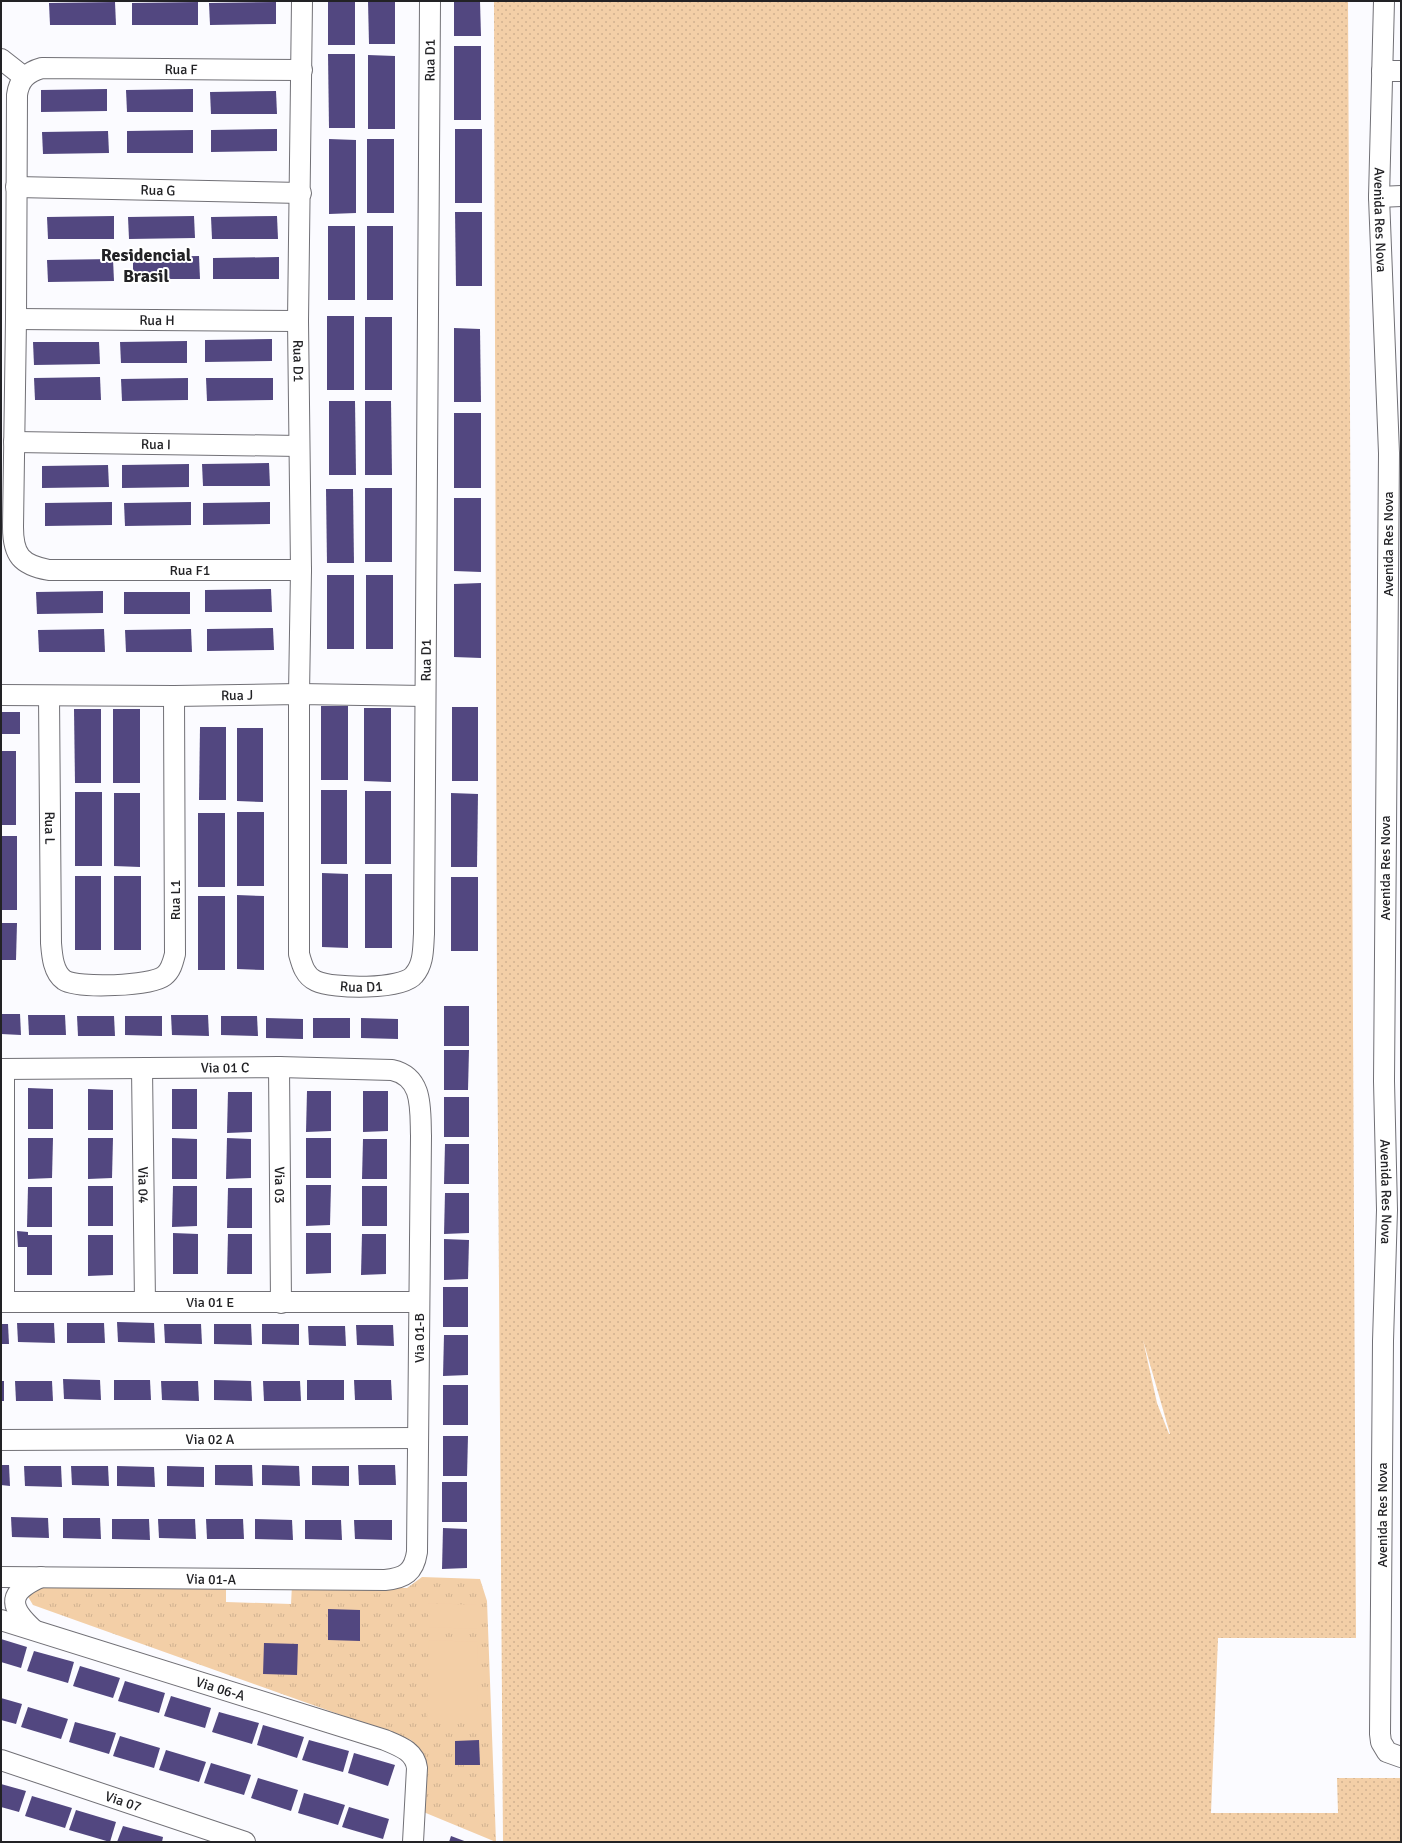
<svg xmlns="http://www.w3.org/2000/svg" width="1402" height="1843" font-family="Signika,sans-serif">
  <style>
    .grass { fill: url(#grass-dots); fill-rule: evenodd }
    .park { fill: url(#park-tufts) }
    .garden { fill: #f3cfa7 }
    .building { fill: #524780 }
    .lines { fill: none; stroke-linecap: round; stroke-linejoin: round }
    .street-casing { stroke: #717076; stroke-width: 22 }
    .street { stroke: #fff; stroke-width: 20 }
    .labels { text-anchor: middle; stroke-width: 4; stroke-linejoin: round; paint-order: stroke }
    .street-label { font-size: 14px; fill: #222225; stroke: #fff }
    .district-label { font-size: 18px; font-weight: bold; fill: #222225; stroke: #fff }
  </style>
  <defs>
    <pattern id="grass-dots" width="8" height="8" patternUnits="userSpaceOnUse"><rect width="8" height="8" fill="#f3cfa7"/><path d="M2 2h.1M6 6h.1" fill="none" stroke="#d0b190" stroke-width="1.8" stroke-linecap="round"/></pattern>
    <pattern id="park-tufts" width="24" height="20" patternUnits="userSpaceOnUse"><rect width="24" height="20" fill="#f3cfa7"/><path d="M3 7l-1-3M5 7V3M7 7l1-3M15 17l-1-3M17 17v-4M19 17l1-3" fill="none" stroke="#d0b190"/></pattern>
  </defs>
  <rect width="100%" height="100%" fill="#fbfbff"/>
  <path class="grass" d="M494,1H1348L1356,1638H1218L1211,1813H1338L1337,1778H1401V1842H503L497,1004ZM1143,1340L1170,1434H1169L1157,1403Z"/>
  <path class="park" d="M422,1577L480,1579L487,1601L496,1842L421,1811L423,1754L411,1740L33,1605L27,1595L41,1584H226V1602L291,1604L292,1585L407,1588Z"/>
  <g class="garden">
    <path d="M428,1603L477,1605V1629L428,1627Z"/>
    <path d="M429,1640L478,1642L477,1723H427Z"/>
  </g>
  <g class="building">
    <rect x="328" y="1" width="27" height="44"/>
    <path d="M368,1H395V44H369Z"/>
    <path d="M454,1H480L481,36H454Z"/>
    <path d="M115,2L116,25H50L49,3Z"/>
    <path d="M198,2V25H132V3Z"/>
    <path d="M276,2V24L210,25L209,3Z"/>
    <rect x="454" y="46" width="27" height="74"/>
    <path d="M328,54H355V128H329Z"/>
    <path d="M368,55L395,56V129H368Z"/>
    <path d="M107,89V111L41,112V90Z"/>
    <path d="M193,89V112H127L126,90Z"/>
    <path d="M276,91L277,114H211L210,92Z"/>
    <path d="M277,129V151L211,152V130Z"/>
    <rect x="455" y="129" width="27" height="74"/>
    <path d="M193,130V153H127V131Z"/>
    <path d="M108,131L109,153L43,154L42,132Z"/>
    <path d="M329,139L356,140V213L329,214Z"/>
    <rect x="367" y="139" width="27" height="74"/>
    <path d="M455,212H482V286H456Z"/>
    <path d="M114,216V239H48L47,217Z"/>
    <path d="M194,216L195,238L129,239L128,217Z"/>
    <path d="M277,216L278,239H212L211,217Z"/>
    <rect x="328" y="226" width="27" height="74"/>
    <rect x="367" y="226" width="26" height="74"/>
    <path d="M199,256L200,279H133V257Z"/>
    <path d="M279,257V279H213V258Z"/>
    <path d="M113,259L114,281L48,282L47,260Z"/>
    <rect x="327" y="316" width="27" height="74"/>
    <rect x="365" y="317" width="27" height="73"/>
    <path d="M454,328L480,329L481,402H454Z"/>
    <path d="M272,339V361L205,362V340Z"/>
    <path d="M187,341V363H121L120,342Z"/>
    <path d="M33,342H99L100,364L34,365Z"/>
    <path d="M100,377L101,400H35L34,378Z"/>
    <path d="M188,378V400L122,401L121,379Z"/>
    <path d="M206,378H273V400L207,401Z"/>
    <path d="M329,401H355L356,475H329Z"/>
    <path d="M365,401H391L392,475H365Z"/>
    <rect x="454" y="413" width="27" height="75"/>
    <path d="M269,463L270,486H203L202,464Z"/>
    <path d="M189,464V487L122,488V465Z"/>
    <path d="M108,465L109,487L42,488V466Z"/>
    <rect x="365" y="488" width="27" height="74"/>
    <path d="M326,489H353L354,563H327Z"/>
    <path d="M454,498H481V572L454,571Z"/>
    <path d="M112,502V525L45,526V503Z"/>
    <path d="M191,502V525L125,526L124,503Z"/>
    <path d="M270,502V524L203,525V503Z"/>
    <rect x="327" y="575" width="27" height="74"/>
    <rect x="366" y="575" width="27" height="74"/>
    <path d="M481,583V658L454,657V584Z"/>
    <path d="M271,589L272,612H205V590Z"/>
    <path d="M103,591V613L37,614L36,592Z"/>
    <rect x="124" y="592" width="66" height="22"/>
    <path d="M273,628L274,650L207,651V629Z"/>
    <path d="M104,629L105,652H39L38,630Z"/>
    <path d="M191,629L192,652H126L125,630Z"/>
    <rect x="321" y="706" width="27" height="74"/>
    <rect x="452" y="707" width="26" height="74"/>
    <path d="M364,708H391V782L364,781Z"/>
    <path d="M74,709H101V783H75Z"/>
    <rect x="113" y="709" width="27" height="74"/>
    <rect x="1" y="712" width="19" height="22"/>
    <path d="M200,727H226V800H199Z"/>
    <path d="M237,728H263V802L237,801Z"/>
    <rect x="1" y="751" width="15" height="74"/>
    <rect x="321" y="790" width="26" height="74"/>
    <rect x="365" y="791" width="26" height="73"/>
    <rect x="75" y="792" width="27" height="74"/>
    <path d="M114,793H140V867L114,866Z"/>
    <path d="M451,793L478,794L477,867H451Z"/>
    <rect x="237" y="812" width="27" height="74"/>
    <rect x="198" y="813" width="27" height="74"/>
    <rect x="1" y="836" width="16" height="74"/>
    <path d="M322,873L348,874V948L322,947Z"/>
    <rect x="365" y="874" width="27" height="74"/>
    <rect x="75" y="876" width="26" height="74"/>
    <rect x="114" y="876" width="27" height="74"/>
    <rect x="451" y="877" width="27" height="74"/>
    <path d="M237,895L264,896V970L237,969Z"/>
    <rect x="198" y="896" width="27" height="74"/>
    <path d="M1,923H17L16,960H1Z"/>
    <rect x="444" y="1006" width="25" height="40"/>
    <path d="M1,1014H20L21,1035L1,1034Z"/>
    <path d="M28,1015H65L66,1035H29Z"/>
    <path d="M171,1015H208L209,1036L172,1035Z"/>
    <path d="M77,1016H114L115,1036H78Z"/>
    <path d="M125,1016H162V1036L125,1035Z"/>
    <path d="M221,1016H257L258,1036L221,1035Z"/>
    <path d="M266,1018L303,1019V1039L266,1038Z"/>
    <rect x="313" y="1018" width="37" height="20"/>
    <path d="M361,1018L398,1019V1039L361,1038Z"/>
    <path d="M444,1050H469L468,1090H444Z"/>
    <path d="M28,1088L53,1089V1129H28Z"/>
    <path d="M88,1089L113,1090V1130H88Z"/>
    <rect x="172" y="1089" width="25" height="40"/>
    <path d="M307,1091H331V1131L306,1132Z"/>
    <path d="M363,1091H388V1131L363,1132Z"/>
    <path d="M228,1092H252V1132L227,1133Z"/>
    <rect x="444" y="1097" width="25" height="40"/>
    <path d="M28,1138H53L52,1178L28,1179Z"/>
    <path d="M88,1138H113L112,1178L88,1179Z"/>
    <path d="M172,1138L197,1139V1179H172Z"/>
    <path d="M227,1138L251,1139V1178L226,1179Z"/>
    <rect x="306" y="1138" width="25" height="40"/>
    <path d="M363,1139H387V1179H362Z"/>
    <path d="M445,1144H469V1184H444Z"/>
    <path d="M306,1185H331L330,1225L306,1226Z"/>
    <rect x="88" y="1186" width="25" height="40"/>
    <path d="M173,1186H197V1226L172,1227Z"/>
    <rect x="362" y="1186" width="25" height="40"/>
    <path d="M28,1187H52V1227H27Z"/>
    <path d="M228,1188H252V1228H227Z"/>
    <path d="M445,1193H469V1233L444,1234Z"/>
    <path d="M17,1231L28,1232V1235H52V1275H27V1247H18Z"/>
    <path d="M173,1233L198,1234V1274H173Z"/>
    <path d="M306,1233H331V1273L306,1274Z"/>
    <path d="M228,1234H252V1274H227Z"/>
    <path d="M362,1234H386V1274L361,1275Z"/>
    <path d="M88,1235H113V1275L88,1276Z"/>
    <path d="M444,1239L469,1240L468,1279L444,1280Z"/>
    <rect x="443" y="1287" width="25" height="40"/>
    <path d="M117,1322L154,1323L155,1343L118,1342Z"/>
    <path d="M17,1323H54L55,1343L18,1342Z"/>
    <path d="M67,1323H104L105,1343H67Z"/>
    <path d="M1,1324H8L9,1344H1Z"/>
    <path d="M164,1324H201L202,1344L165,1343Z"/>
    <path d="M214,1324H251L252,1345L214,1344Z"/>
    <path d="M262,1324H299V1345L262,1344Z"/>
    <path d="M356,1325H393L394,1346L357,1345Z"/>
    <path d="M308,1326H345L346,1346L309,1345Z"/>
    <path d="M444,1335H468V1375L443,1376Z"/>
    <path d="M63,1379L100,1380L101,1400L64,1399Z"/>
    <path d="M114,1380H150L151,1400H114Z"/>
    <path d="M214,1380L251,1381L252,1401L214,1400Z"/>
    <rect x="307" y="1380" width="37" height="20"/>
    <path d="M354,1380H391L392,1400H355Z"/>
    <rect x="1" y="1381" width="3" height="20"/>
    <path d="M15,1381H52L53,1401H16Z"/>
    <path d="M161,1381H198L199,1401L162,1400Z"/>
    <path d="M263,1381H300L301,1401H264Z"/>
    <rect x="443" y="1385" width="25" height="40"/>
    <path d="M443,1436H468L467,1476H443Z"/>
    <path d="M1,1465H9L10,1486L1,1485Z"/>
    <path d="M215,1465H252L253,1486L215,1485Z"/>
    <path d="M262,1465L299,1466L300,1486L262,1485Z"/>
    <path d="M358,1465H395L396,1485H359Z"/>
    <path d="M24,1466H61L62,1487L25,1486Z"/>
    <path d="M71,1466H108L109,1486L72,1485Z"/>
    <path d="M117,1466L154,1467L155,1487L117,1486Z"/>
    <path d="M167,1466L204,1467V1487L167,1486Z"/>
    <path d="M312,1466H349V1486L312,1485Z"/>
    <rect x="442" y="1482" width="25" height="40"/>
    <path d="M11,1517L48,1518L49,1538L12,1537Z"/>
    <path d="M63,1518H100L101,1539L63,1538Z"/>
    <path d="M112,1519H149L150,1540L112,1539Z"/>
    <path d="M158,1519H195L196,1539L159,1538Z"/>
    <path d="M206,1519H243L244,1539H207Z"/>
    <path d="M255,1519L292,1520L293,1540L255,1539Z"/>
    <path d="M305,1520H341L342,1540L305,1539Z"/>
    <path d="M354,1520H392V1540L355,1539Z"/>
    <path d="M443,1528L467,1529V1568L442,1569Z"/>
    <path d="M328,1609L360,1610V1641L328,1640Z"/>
    <path d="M1,1639L27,1647L21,1668L1,1662Z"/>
    <path d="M264,1643L298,1644L297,1675L263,1674Z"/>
    <path d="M34,1651L74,1662L68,1683L27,1671Z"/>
    <path d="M80,1666L120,1678L113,1698L73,1686Z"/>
    <path d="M125,1681L165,1693L159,1713L118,1701Z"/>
    <path d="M171,1696L211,1708L205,1728L164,1716Z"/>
    <path d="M1,1698L22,1704L16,1724L1,1720Z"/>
    <path d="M28,1707L68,1719L61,1739L21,1727Z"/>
    <path d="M219,1712L259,1723L252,1744L212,1732Z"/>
    <path d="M75,1722L116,1733L109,1754L69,1742Z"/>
    <path d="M263,1725L304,1737L297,1758L257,1745Z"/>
    <path d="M120,1736L160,1748L154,1768L113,1756Z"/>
    <path d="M309,1740L349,1751L343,1772L302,1760Z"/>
    <path d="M479,1740L480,1765H455V1741Z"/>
    <path d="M166,1750L206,1762L199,1782L159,1770Z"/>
    <path d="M354,1753L395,1765L388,1786L348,1773Z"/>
    <path d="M211,1763L251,1775L244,1795L204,1783Z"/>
    <path d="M258,1778L298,1790L291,1811L251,1798Z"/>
    <path d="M1,1784L26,1791L19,1812L1,1807Z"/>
    <path d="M304,1793L345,1805L338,1825L298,1813Z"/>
    <path d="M32,1796L72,1808L65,1828L25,1816Z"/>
    <path d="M349,1807L389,1819L383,1839L342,1827Z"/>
    <path d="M76,1810L116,1822L110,1842L69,1830Z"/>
    <path d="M123,1826L163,1837L162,1842H117Z"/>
    <path d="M451,1836L467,1842H449Z"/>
  </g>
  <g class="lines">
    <defs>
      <g id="street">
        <path id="s1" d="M302,1L298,321L301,570L299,694V954C302,965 305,976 316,981C333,989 402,990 414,975C424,964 423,948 424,934L430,1"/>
        <path id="s2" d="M1384,1L1379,197L1389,453L1384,1081L1387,1210L1383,1341L1380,1734L1381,1742L1387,1752L1401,1757"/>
        <path d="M1,59L24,77"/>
        <path d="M1382,71H1401"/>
        <path id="s3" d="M16,187L301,193"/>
        <path d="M1379,197L1401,196"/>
        <path id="s4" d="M16,319L298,321"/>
        <path id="s5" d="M14,442L299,446"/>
        <path id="s6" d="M301,570H49C21,565 13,555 13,527L16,319L17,95C19,80 27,72 42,68L302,70"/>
        <path id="s7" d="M1,695L174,696L299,694L425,696"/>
        <path id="s8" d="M49,696L51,943C52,955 53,972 64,980C78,989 151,986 164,976C171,971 173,962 175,954L174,696"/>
        <path id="s9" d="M279,1067L281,1303"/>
        <path id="s10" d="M1,1069L279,1067L392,1070C424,1077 420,1110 421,1136L417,1552C414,1572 405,1578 385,1580L1,1577"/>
        <path id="s11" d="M142,1069L145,1302"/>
        <path id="s12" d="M1,1302H419"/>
        <path d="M4,1302V1069"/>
        <path id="s13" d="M1,1440L418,1438"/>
        <path id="s14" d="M1,1620L385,1740C399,1746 415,1751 417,1768L413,1842"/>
        <path d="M33,1629C7,1605 9,1592 41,1577"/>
        <path id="s15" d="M1,1760L245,1842"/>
      </g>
    </defs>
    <use href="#street" class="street-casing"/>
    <use href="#street" class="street"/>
  </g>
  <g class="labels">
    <g class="street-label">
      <text dy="5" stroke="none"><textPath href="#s1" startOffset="2004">Rua D1</textPath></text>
      <text dy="5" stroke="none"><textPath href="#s6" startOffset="926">Rua F</textPath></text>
      <text dy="5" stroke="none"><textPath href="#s3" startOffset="142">Rua G</textPath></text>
      <text dy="5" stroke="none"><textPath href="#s2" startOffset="219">Avenida Res Nova</textPath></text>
      <text dy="5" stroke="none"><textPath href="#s4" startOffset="141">Rua H</textPath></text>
      <text dy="5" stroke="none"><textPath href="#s1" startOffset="360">Rua D1</textPath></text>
      <text dy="5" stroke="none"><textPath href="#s5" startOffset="142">Rua I</textPath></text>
      <text transform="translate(1388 544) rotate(-90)" y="5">Avenida Res Nova</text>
      <text x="190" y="575">Rua F1</text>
      <text dy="5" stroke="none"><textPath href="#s1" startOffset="1404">Rua D1</textPath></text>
      <text dy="5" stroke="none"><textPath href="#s7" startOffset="236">Rua J</textPath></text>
      <text dy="5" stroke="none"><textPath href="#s8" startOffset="132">Rua L</textPath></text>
      <text transform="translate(1385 868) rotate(-90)" y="5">Avenida Res Nova</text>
      <text transform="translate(175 900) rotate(-90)" y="5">Rua L1</text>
      <text dy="5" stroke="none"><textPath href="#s1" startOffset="1032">Rua D1</textPath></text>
      <text dy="5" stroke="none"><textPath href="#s10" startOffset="224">Via 01 C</textPath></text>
      <text dy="5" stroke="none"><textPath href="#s11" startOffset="116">Via 04</textPath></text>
      <text dy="5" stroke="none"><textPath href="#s9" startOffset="118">Via 03</textPath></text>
      <text dy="5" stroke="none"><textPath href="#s2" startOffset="1191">Avenida Res Nova</textPath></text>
      <text dy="5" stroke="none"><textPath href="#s12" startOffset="209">Via 01 E</textPath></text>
      <text transform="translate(419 1338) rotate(-90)" y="5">Via 01-B</text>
      <text dy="5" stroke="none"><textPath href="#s13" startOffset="209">Via 02 A</textPath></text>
      <text transform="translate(1382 1515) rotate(-90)" y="5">Avenida Res Nova</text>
      <text transform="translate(211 1579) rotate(1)" y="5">Via 01-A</text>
      <text dy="5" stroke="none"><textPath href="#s14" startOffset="230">Via 06-A</textPath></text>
      <text dy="5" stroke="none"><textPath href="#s15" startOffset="129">Via 07</textPath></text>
    </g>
    <g class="district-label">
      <text x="146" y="261">Residencial<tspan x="146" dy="21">Brasil</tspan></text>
    </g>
  </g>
  <rect width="1402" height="1843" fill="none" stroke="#222225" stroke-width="4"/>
</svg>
